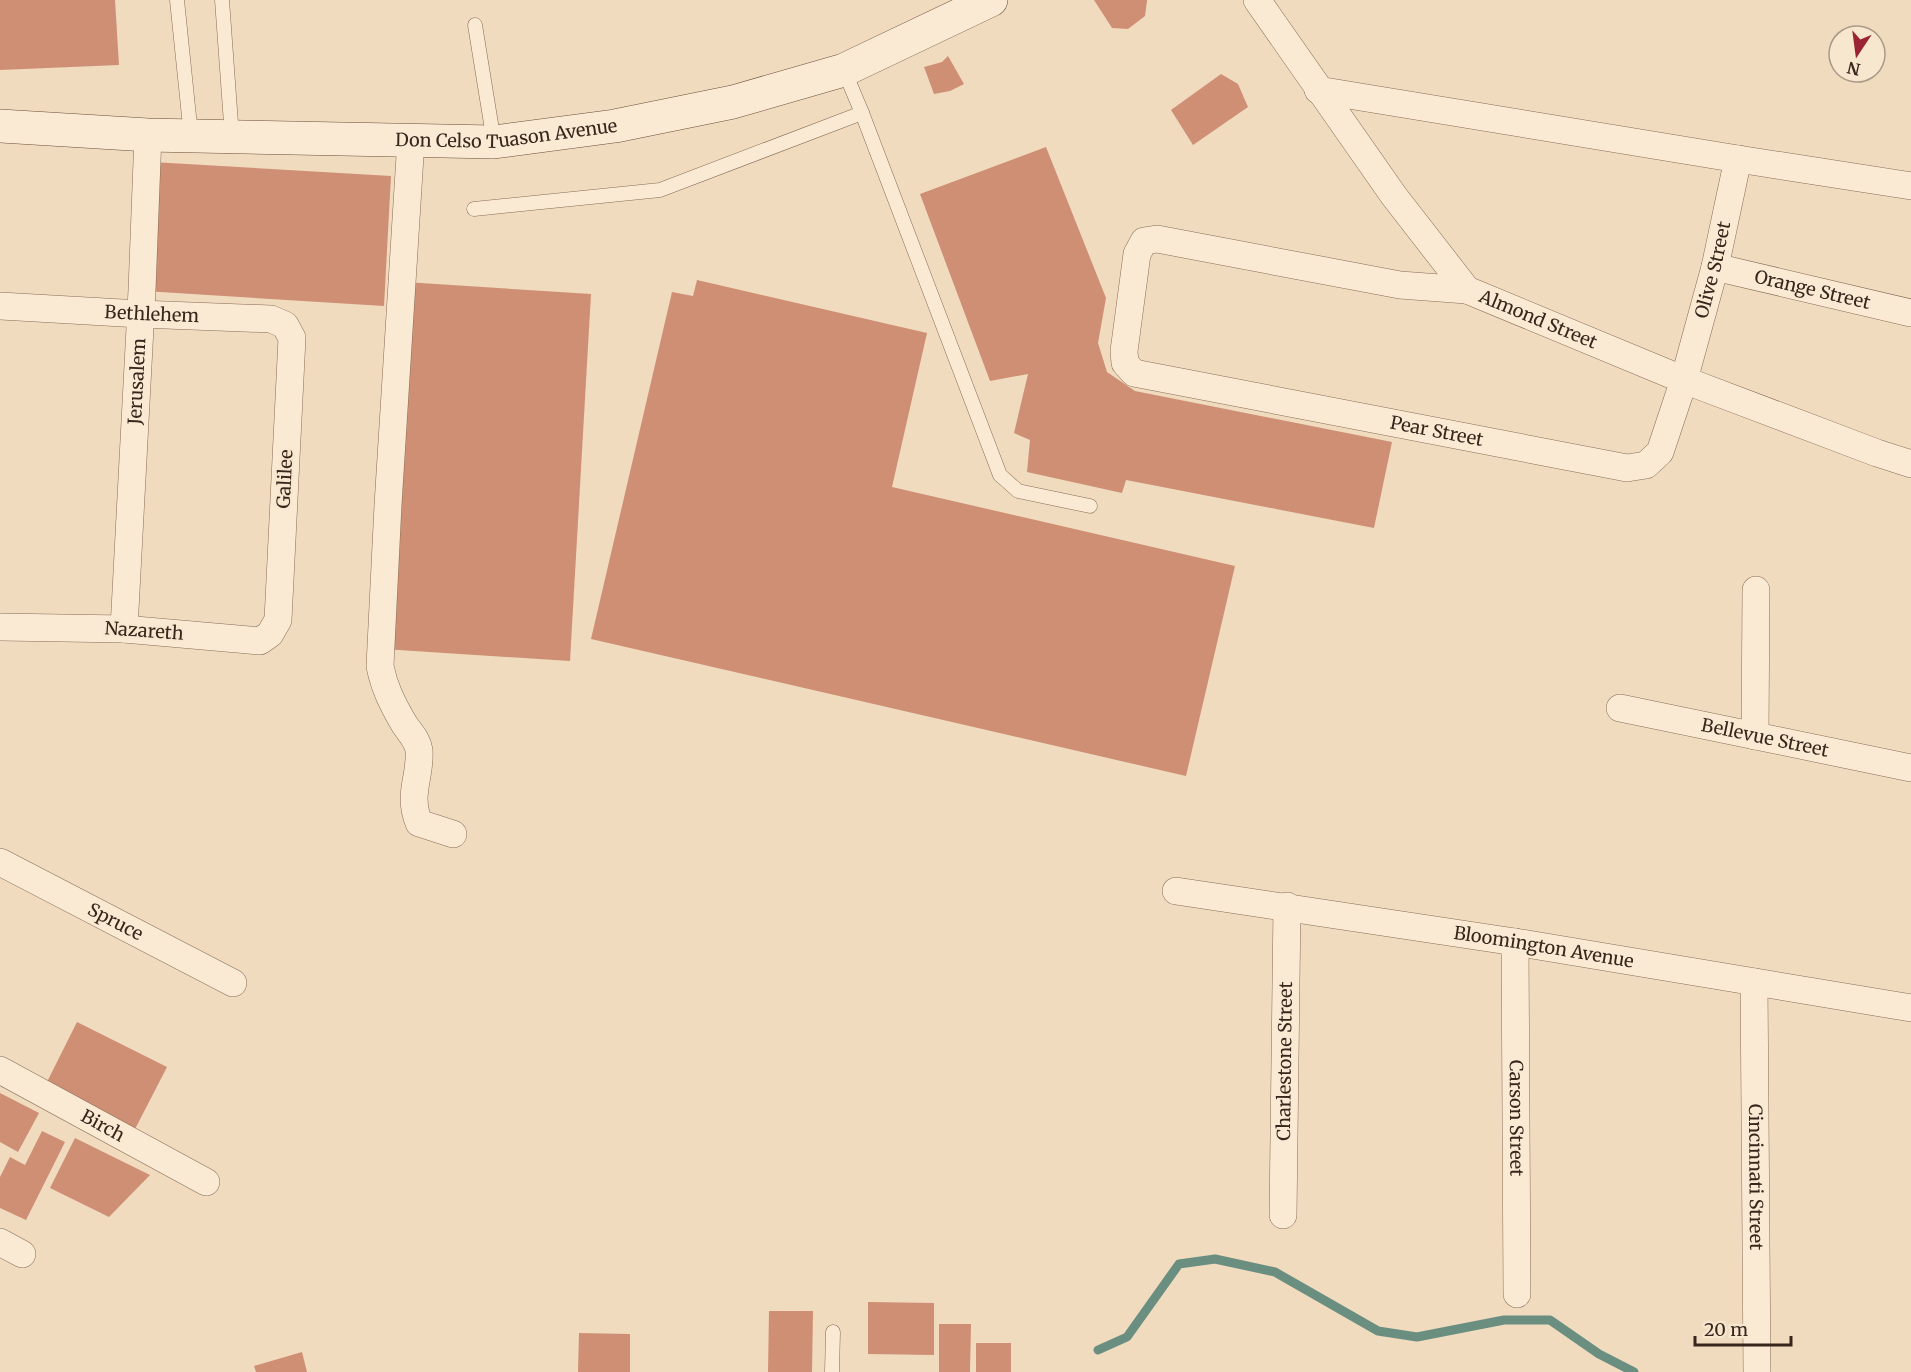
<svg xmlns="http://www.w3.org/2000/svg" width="1911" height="1372" font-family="Merriweather,serif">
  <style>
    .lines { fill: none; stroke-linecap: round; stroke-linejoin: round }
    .stream { stroke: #6a8f81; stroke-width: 9 }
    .building { fill: #cf8f74 }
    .lane-casing { stroke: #896c57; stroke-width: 15 }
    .street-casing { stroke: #896c57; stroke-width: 28 }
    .secondary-casing { stroke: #6b4d3a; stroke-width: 34 }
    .lane { stroke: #faead3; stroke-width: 14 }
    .street { stroke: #faead3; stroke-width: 27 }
    .secondary { stroke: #faead3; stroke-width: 33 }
    .labels { text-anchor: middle; stroke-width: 4.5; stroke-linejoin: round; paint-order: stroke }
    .street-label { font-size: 18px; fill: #38261c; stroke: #f7e7cf }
  </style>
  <rect width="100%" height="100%" fill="#f0dbbf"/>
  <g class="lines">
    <path class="stream" d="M1098,1350L1127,1337L1179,1264L1215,1259L1275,1272L1378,1331L1417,1337L1504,1320H1550L1599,1354L1634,1372"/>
  </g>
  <g class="building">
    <path d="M0,0H115L119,65L0,70Z"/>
    <path d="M1094,0H1147V1L1145,16L1128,29L1112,28Z"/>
    <path d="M948,56L964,84L950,91L934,94L924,67L942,62Z"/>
    <path d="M1221,74L1238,84L1248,107L1193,145L1171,110Z"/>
    <path d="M1046,147L1106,298L1098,343L1107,372L1135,391L1392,442L1374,528L1126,480L1122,493L1027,472L1030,440L1014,433L1028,374L990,381L920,194Z"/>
    <path d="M152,162L391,176L384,306L144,291Z"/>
    <path d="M697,280L927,333L892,487L1235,566L1186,776L591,639L672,292L693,296Z"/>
    <path d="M405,282L591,294L570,661L383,649Z"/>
    <path d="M77,1022L167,1067L134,1131L45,1086Z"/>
    <path d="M0,1093L39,1113L18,1152L0,1142Z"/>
    <path d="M42,1131L65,1142L26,1220L0,1208V1177L10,1157L25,1165Z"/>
    <path d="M75,1138L150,1175L109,1217L50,1188Z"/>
    <path d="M868,1302L934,1303V1355L868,1354Z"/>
    <path d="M769,1311H813L812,1372H768Z"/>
    <path d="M939,1324H971L970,1372H939Z"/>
    <path d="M579,1333L630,1334V1372H578Z"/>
    <rect x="976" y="1343" width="35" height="29"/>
    <path d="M302,1352L307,1372H256L254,1366Z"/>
  </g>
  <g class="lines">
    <defs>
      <g id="lane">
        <path d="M177,0L191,136"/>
        <path d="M222,0L232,137"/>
        <path d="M475,25L494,142"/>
        <path d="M844,70L862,113L1000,475L1018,491L1090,506"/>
        <path d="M474,209L660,190L862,113"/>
        <path d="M832,1372L833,1332"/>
      </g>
      <g id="street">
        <path id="s1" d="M1257,0L1394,196L1467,290L1684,380L1877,453L1911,464"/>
        <path d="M1318,90L1738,159L1911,186"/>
        <path d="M411,140L388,505L380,666C384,687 392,703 403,722C408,731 417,738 419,750C421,778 407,793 419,823L453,834"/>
        <path id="s2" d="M1715,267L1911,313"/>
        <path id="s3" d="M1467,290L1400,285L1157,239L1144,241L1137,254L1124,351L1125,363L1134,373L1627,468L1646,465L1660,452L1684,380L1715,267L1738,159"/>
        <path id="s4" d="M0,306L140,314L271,319L285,325L292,338L278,620L270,634L260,641L124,629L0,627"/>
        <path id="s5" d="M124,629L142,290L148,135"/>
        <path id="s6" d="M1620,708L1911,768"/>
        <path d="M1755,736L1756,590"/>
        <path id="s7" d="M0,862L233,983"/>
        <path id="s8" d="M1176,891L1515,942L1911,1008"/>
        <path id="s9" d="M1515,942L1517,1294"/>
        <path id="s10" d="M1754,982L1757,1372"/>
        <path id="s11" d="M0,1070L206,1182"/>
        <path id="s12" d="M1283,1215L1287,906"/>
        <path d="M0,1242L22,1254"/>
      </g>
      <g id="secondary">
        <path id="s13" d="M0,126L148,135L494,142L615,126L733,102L844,70L991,0"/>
      </g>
    </defs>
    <use href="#lane" class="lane-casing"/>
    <use href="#street" class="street-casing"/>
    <use href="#secondary" class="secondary-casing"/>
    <use href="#lane" class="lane"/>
    <use href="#street" class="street"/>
    <use href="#secondary" class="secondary"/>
  </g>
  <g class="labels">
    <g class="street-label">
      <text dy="6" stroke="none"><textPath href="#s13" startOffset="507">Don Celso Tuason Avenue</textPath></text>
      <text dy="6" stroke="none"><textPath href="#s3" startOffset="1196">Olive Street</textPath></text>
      <text dy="6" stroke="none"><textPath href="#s2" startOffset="100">Orange Street</textPath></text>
      <text dy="6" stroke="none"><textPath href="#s4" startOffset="152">Bethlehem</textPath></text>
      <text dy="6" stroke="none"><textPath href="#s1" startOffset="435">Almond Street</textPath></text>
      <text dy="6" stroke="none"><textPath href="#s5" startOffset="248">Jerusalem</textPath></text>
      <text dy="6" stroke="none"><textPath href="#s3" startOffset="774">Pear Street</textPath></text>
      <text transform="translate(285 479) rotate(-87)" y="6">Galilee</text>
      <text transform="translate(144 631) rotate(4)" y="6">Nazareth</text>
      <text dy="6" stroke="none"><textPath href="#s6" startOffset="148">Bellevue Street</textPath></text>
      <text dy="6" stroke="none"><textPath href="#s7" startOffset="130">Spruce</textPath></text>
      <text dy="6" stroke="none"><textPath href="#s8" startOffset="372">Bloomington Avenue</textPath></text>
      <text dy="6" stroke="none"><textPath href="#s12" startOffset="154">Charlestone Street</textPath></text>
      <text dy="6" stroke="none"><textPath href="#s9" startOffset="176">Carson Street</textPath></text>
      <text dy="6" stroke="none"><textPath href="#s11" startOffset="117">Birch</textPath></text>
      <text dy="6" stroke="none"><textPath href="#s10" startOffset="195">Cincinnati Street</textPath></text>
    </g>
  </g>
  <g transform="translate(1857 54) rotate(193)"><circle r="28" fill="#f7e7cf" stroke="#ab9a87" stroke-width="1.5"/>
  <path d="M0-4.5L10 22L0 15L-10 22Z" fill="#9b2433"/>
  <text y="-9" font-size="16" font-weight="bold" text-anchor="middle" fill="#38261c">N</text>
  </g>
  <path d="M1695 1336v9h96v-9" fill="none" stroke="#38261c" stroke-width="3"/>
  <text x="1704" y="1336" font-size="18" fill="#38261c" stroke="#f7e7cf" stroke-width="4.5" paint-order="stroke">20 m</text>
</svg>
